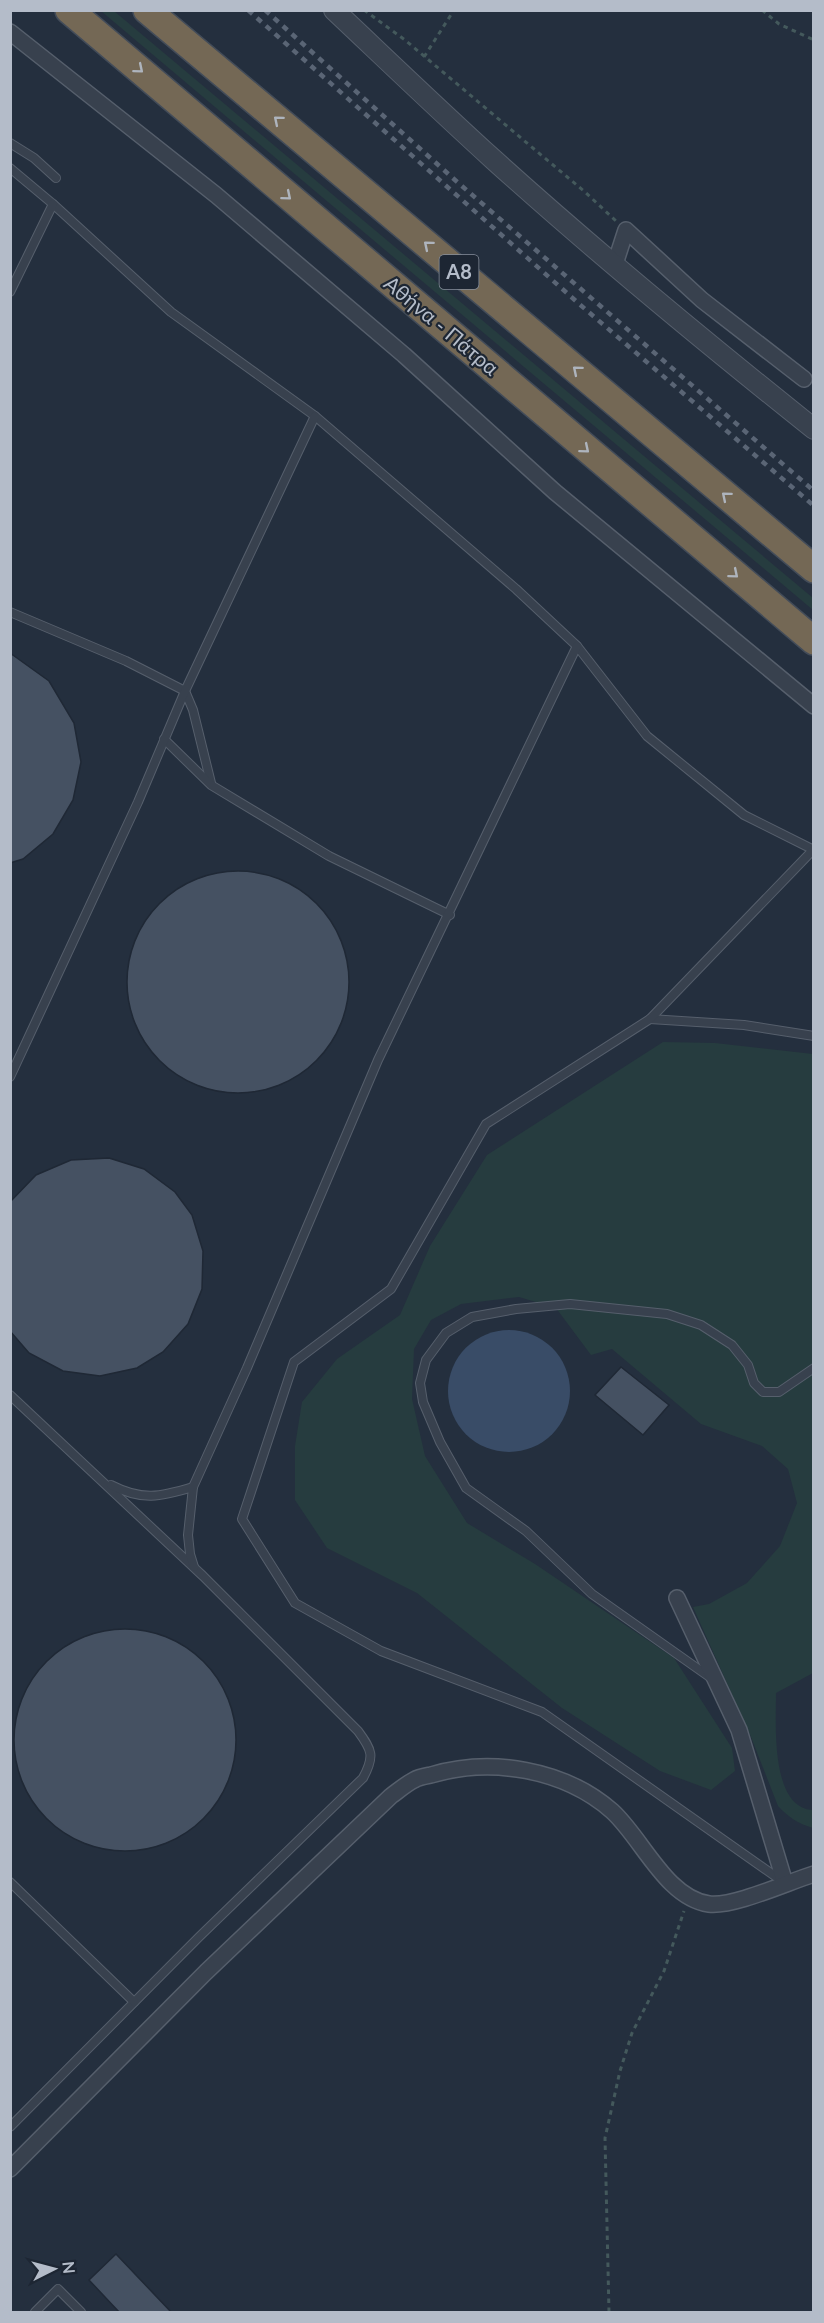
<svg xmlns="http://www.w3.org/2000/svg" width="824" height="2323" font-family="Lato,sans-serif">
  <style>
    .green { fill: #263c3f }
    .water { fill: #394c67 }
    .building { fill: #455162; stroke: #1f2835; stroke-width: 1.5 }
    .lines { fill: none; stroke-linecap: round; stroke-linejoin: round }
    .service-casing { stroke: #565f6c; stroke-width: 10 }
    .minor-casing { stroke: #565f6c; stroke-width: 18 }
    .tertiary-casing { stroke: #565f6c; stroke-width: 22 }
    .motorway-casing { stroke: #434c59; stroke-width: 30 }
    .path { stroke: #44595c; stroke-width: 3; stroke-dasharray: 4.5 4.5; stroke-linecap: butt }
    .service { stroke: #38414e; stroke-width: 8 }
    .minor { stroke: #38414e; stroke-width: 15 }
    .tertiary { stroke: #38414e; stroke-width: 20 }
    .motorway { stroke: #746855; stroke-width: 27 }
    .rail { stroke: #5a6575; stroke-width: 4.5; stroke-dasharray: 6 6; stroke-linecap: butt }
    .oneway { stroke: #aeb4bd }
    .labels { text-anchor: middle; stroke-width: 4.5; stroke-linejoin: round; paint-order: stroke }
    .shield { fill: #1d2633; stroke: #878f9c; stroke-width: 1.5 }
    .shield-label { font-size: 20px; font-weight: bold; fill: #b4bcc9 }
    .street-label { font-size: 21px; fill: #b4bcc9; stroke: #1d2633 }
  </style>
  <rect width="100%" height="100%" fill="#242f3e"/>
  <g class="green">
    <path d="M101,11H114L813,598V610Z"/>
    <path d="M663,1042L715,1043L813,1054V1673L776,1693C776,1723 770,1808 813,1810V1828C799,1824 788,1817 778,1806L751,1737L693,1607L709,1604L747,1583L780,1546L797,1503L788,1469L762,1446L701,1424L612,1349L591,1355L556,1308L519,1297L461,1304L431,1320L414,1349L412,1399L425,1456L467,1523L535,1564L674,1658L732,1748L735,1771L711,1790L660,1771L562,1708L417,1593L327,1548L295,1500V1446L302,1402L337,1359L400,1315L430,1246L487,1155Z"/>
  </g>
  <circle class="water" cx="509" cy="1391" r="61"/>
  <g class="building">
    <path d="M10,653L49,681L74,723L81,762L73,800L53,834L23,859L10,863Z"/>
    <circle cx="238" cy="982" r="111"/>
    <path d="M109,1158L144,1169L175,1192L192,1215L203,1251L202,1289L188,1324L163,1352L137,1368L100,1376L63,1371L29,1353L10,1331V1202L36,1175L71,1160Z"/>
    <path d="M621,1367L669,1405L643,1435L595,1395Z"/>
    <circle cx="125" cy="1740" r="111"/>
    <path d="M116,2254L172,2313H120L89,2280Z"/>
  </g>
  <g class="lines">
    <defs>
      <g id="service">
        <path d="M10,143L34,158L56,178"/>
        <path d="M10,168L53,204L171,312L315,416L516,589L577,646L647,736L744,815L814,850"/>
        <path d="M10,292L53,204"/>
        <path d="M10,612L126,661L185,691L193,710L211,783"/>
        <path d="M164,739L211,785L329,856L450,915"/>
        <path d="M650,1019L744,1025L814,1036"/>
        <path d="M10,1077L138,802L185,691L315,416"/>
        <path d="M10,1395L203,1576L358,1731C372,1750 375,1756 363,1778L199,1937L10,2127"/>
        <path d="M111,1485C142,1501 160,1497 193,1487"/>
        <path d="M194,1567L190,1554L188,1535L193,1487L247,1368L378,1060L577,646"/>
        <path d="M711,1678L592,1594L526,1531L466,1488L440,1442L423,1402L420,1383L426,1360L446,1333L472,1317L516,1309L570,1304L667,1314L701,1325L732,1345L748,1365L754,1383L763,1392H779L814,1368"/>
        <path d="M782,1881L542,1712L381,1651L295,1603L242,1519L294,1362L391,1289L486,1124L650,1019L813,850"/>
        <path d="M10,1882L134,2002"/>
        <path d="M35,2312L58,2289L81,2312"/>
      </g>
      <g id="minor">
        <path d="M10,32L216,195L404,355L555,492L814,706"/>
        <path d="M615,264L626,230L702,300L804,379"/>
        <path d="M677,1598L739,1730L785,1883"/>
        <path d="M10,2169L206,1972L391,1796C398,1791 406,1784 414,1780C419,1777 426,1776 431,1775C491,1757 564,1769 612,1811C642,1838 666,1898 709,1904C734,1907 788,1882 814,1874"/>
      </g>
      <path id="tertiary" d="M334,10C387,60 440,111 494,160C597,253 705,342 814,429"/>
      <g id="motorway">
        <path d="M69,10L814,641"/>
        <path d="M147,10L814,569"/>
      </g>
    </defs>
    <use href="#service" class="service-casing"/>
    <use href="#minor" class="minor-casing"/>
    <use href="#tertiary" class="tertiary-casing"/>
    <use href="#motorway" class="motorway-casing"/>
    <g class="path">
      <path d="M364,10L405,40L585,192L616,221"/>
      <path d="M762,10L779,24L814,40"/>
      <path d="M424,57L454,10"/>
      <path d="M609,2312L605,2138L620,2071L632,2033L664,1971L684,1911"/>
    </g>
    <use href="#service" class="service"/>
    <use href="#minor" class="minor"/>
    <use href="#tertiary" class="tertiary"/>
    <use href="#motorway" class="motorway"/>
    <g class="rail">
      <path d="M248,10L577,302L814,506"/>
      <path d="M265,10L455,180L814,491"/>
    </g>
  </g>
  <defs><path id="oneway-chevron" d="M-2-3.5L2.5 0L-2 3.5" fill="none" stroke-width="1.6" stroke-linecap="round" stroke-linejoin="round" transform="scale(1.5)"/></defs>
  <g class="oneway">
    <use href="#oneway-chevron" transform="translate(139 69) rotate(40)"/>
    <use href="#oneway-chevron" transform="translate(278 120) rotate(-140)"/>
    <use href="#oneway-chevron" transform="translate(287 196) rotate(40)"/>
    <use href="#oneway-chevron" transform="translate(428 245) rotate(-140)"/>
    <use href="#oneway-chevron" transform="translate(577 370) rotate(-140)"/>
    <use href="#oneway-chevron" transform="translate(585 449) rotate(40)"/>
    <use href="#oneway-chevron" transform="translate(726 496) rotate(-140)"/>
    <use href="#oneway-chevron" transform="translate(734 574) rotate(40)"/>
  </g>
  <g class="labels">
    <rect class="shield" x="439.5" y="255" width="39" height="34" rx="4.5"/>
    <g class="shield-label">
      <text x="459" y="279">Α8</text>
    </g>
    <g class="street-label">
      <text transform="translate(441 326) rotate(40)" y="7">Αθήνα - Πάτρα</text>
    </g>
  </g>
  <rect width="824" height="2323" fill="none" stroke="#b4bcc9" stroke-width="24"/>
  <g transform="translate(54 2269) rotate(84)" stroke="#1d2633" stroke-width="4.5" paint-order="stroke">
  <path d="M0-4.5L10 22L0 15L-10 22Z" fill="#b4bcc9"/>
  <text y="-9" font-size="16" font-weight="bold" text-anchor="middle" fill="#b4bcc9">N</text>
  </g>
</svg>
